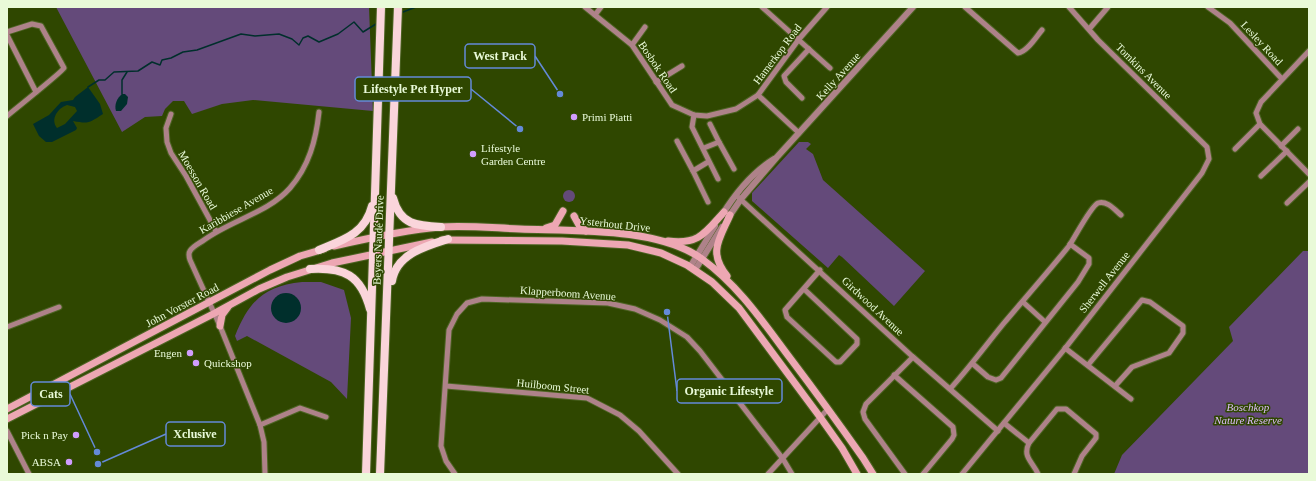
<svg xmlns="http://www.w3.org/2000/svg" width="1316" height="481" font-family="Georgia,serif">
  <style>
    .green { fill: #644a7a }
    .water { fill: #002f2c; fill-rule: evenodd }
    .lines { fill: none; stroke-linecap: round; stroke-linejoin: round }
    .stream { stroke: #002f2c; stroke-width: 1.5 }
    .minor-casing { stroke: #4d6423; stroke-width: 7 }
    .tertiary-casing { stroke: #4d6423; stroke-width: 8 }
    .secondary-casing { stroke: #4d6423; stroke-width: 9 }
    .primary-casing { stroke: #4d6423; stroke-width: 10 }
    .minor { stroke: #ae8289; stroke-width: 5 }
    .tertiary { stroke: #ae8289; stroke-width: 6 }
    .secondary { stroke: #eda7b3; stroke-width: 7 }
    .primary { stroke: #fad5db; stroke-width: 8 }
    .poi-dot { fill: #d19dfe; stroke: #2f4700; stroke-width: 1.5 }
    .labels { text-anchor: middle; stroke-width: 3; stroke-linejoin: round; paint-order: stroke }
    .street-label { font-size: 11px; fill: #e9fad8; stroke: #2f4700 }
    .poi-label { font-size: 11px; fill: #e9fad8; stroke: #2f4700; text-anchor: start }
    .park-label { font-size: 11px; font-style: italic; fill: #debefc; stroke: #2f4700 }
    .leader { fill: none; stroke: #648ad8; stroke-width: 1.5 }
    .callout-dot { fill: #648ad8; stroke: #2f4700; stroke-width: 1.5 }
    .callout { fill: #2f4700; stroke: #648ad8; stroke-width: 1.5 }
    .callout-label { font-size: 12px; text-anchor: middle; font-weight: bold; fill: #e9fad8 }
  </style>
  <rect width="100%" height="100%" fill="#2f4700"/>
  <g class="green">
    <path d="M56,7H369L373,111L253,100L222,104L192,114L184,101H173L165,109L162,116L145,117L122,132Z"/>
    <path d="M799,142H808L811,144L806,149L813,154L823,180L925,271L894,306L842,257L839,255L828,268L752,201V193Z"/>
    <circle cx="569" cy="196" r="6"/>
    <path d="M1303,251H1309V474H1114L1122,455L1233,341L1229,327Z"/>
    <path d="M302,282H321L344,290L351,318L347,399L331,382L247,336L237,341L235,336C249,301 264,286 302,282Z"/>
  </g>
  <g class="water">
    <path d="M88,87L100,104L103,114C89,123 89,124 73,121L77,128L76,130L52,142H46L39,136L33,124L49,115L61,102L73,100L75,97ZM67,105L75,107L77,111L65,124L57,128C50,119 58,108 67,105Z"/>
    <path d="M122,94H125L128,97L127,104L121,111H116C114,105 117,98 122,94Z"/>
    <circle cx="286" cy="308" r="15"/>
  </g>
  <g class="lines">
    <g class="stream">
      <path d="M403,12L416,7"/>
      <path d="M88,87L99,80H105L114,72L138,71L152,62L160,65L162,60L171,58L183,52L197,50L241,34L255,36L279,34L292,39L299,45L303,38L308,36L319,42L338,34L354,22L363,32L376,24"/>
      <path d="M122,94V80L127,72"/>
    </g>
    <defs>
      <g id="minor">
        <path d="M585,7L632,45L672,105L694,115L707,116L736,109L758,95L799,39L827,7"/>
        <path d="M762,7L830,68"/>
        <path d="M965,7L1018,53C1027,52 1036,37 1042,30"/>
        <path d="M1208,7L1230,23L1282,79"/>
        <path d="M595,15L601,7"/>
        <path d="M1090,28L1108,7"/>
        <path d="M7,32L32,24L41,26L64,68C62,72 14,110 7,116"/>
        <path d="M7,35L36,92"/>
        <path d="M632,45L645,27"/>
        <path d="M1309,51L1261,102L1256,113L1260,124L1309,174"/>
        <path d="M656,82L682,66"/>
        <path d="M758,95L799,133"/>
        <path d="M802,98L786,82L784,76L809,49"/>
        <path d="M171,114L166,128L167,142L171,153L186,176L216,231"/>
        <path d="M694,115L692,127L718,179"/>
        <path d="M710,124L719,142"/>
        <path d="M677,141L693,171L708,162"/>
        <path d="M1281,146L1298,129"/>
        <path d="M704,148L719,142L734,169"/>
        <path d="M1235,149L1260,124"/>
        <path d="M693,171L708,202"/>
        <path d="M1261,176L1287,151"/>
        <path d="M738,197L913,357L998,431"/>
        <path d="M1287,203L1309,182"/>
        <path d="M804,289L857,339V344L840,362H836L787,317L785,310L820,270"/>
        <path d="M1023,302L1045,322"/>
        <path d="M7,327L59,307"/>
        <path d="M1065,348L1131,399"/>
        <path d="M973,364L988,377L996,380L1001,378L1078,282L1089,264V258L1070,244"/>
        <path d="M1088,365L1142,300L1150,302L1183,326V333L1169,353L1132,367L1115,386"/>
        <path d="M894,375L953,427L954,435L952,439L923,474"/>
        <path d="M446,386L587,398L620,415L639,431L678,474"/>
        <path d="M950,389C969,368 986,345 1004,323C1026,297 1048,272 1069,246C1075,237 1091,206 1098,203C1107,200 1115,210 1121,215"/>
        <path d="M1004,423L1029,443C1022,457 1033,462 1038,474"/>
        <path d="M260,425L300,408L326,417"/>
        <path d="M7,431L29,474"/>
        <path d="M1029,443L1057,409H1066L1096,434V438L1082,456L1074,474"/>
        <path d="M265,474L264,442L260,425L220,326L190,260C189,257 188,254 190,251C193,246 200,243 204,240C231,220 268,213 290,188C309,166 316,140 319,112"/>
        <path d="M455,474L446,461L441,446L449,330L457,314L467,303L482,299L608,303L635,309L660,320L687,337L700,351L783,459L792,474"/>
        <path d="M768,474L828,409"/>
        <path d="M905,474L865,419L863,412L866,404L913,357"/>
        <path d="M962,474L1063,351L1202,173L1209,159L1207,147L1098,40L1069,7"/>
      </g>
      <g id="tertiary">
        <path d="M722,215C735,194 753,172 774,159"/>
        <path d="M728,218L741,199L777,157L913,7"/>
        <path d="M690,267L715,226"/>
        <path d="M695,270L722,227"/>
      </g>
      <g id="secondary">
        <path d="M574,216L579,225L586,231"/>
        <path d="M546,228L555,225L563,211"/>
        <path d="M442,240L562,241L628,245L661,253L687,265L712,282L739,308L820,417L842,448L857,474"/>
        <path d="M668,241C699,245 705,233 724,212"/>
        <path d="M334,246C369,238 405,230 440,227C466,225 494,228 520,229C573,231 658,227 702,259C739,286 763,322 790,358C815,391 839,424 863,458L873,474"/>
        <path d="M727,276C708,252 719,240 730,215"/>
        <path d="M220,326L222,315L228,307"/>
        <path d="M7,409L270,270L300,256L324,249"/>
        <path d="M7,419L215,313L259,289L287,277L332,263L432,242"/>
      </g>
      <g id="primary">
        <path d="M393,198C400,225 417,226 441,227"/>
        <path d="M319,250C343,240 365,234 372,206"/>
        <path d="M310,269C344,267 361,275 370,309"/>
        <path d="M392,281C396,254 426,246 448,239"/>
        <path d="M366,474L381,7"/>
        <path d="M380,474L398,7"/>
      </g>
    </defs>
    <use href="#minor" class="minor-casing"/>
    <use href="#tertiary" class="tertiary-casing"/>
    <use href="#secondary" class="secondary-casing"/>
    <use href="#primary" class="primary-casing"/>
    <use href="#minor" class="minor"/>
    <use href="#tertiary" class="tertiary"/>
    <use href="#secondary" class="secondary"/>
    <use href="#primary" class="primary"/>
  </g>
  <g class="poi-dot">
    <circle cx="574" cy="117" r="4"/>
    <circle cx="473" cy="154" r="4"/>
    <circle cx="190" cy="353" r="4"/>
    <circle cx="196" cy="363" r="4"/>
    <circle cx="76" cy="435" r="4"/>
    <circle cx="69" cy="462" r="4"/>
  </g>
  <g class="labels">
    <g class="street-label">
      <text transform="translate(1262 43) rotate(47)" y="4">Lesley Road</text>
      <text transform="translate(777 54) rotate(-53)" y="4">Hamerkop Road</text>
      <text transform="translate(658 67) rotate(56)" y="4">Bosbok Road</text>
      <text transform="translate(1144 71) rotate(45)" y="4">Tomkins Avenue</text>
      <text transform="translate(838 76) rotate(-48)" y="4">Kelly Avenue</text>
      <text transform="translate(198 180) rotate(60)" y="4">Moesson Road</text>
      <text transform="translate(236 210) rotate(-30)" y="4">Karibbiese Avenue</text>
      <text transform="translate(615 224) rotate(6)" y="4">Ysterhout Drive</text>
      <text transform="translate(378 240) rotate(-88)" y="4">Beyers Naudé Drive</text>
      <text transform="translate(1104 282) rotate(-52)" y="4">Sherwell Avenue</text>
      <text transform="translate(568 293) rotate(4)" y="4">Klapperboom Avenue</text>
      <text transform="translate(182 305) rotate(-28)" y="4">John Vorster Road</text>
      <text transform="translate(873 306) rotate(43)" y="4">Girdwood Avenue</text>
      <text transform="translate(553 386) rotate(6)" y="4">Huilboom Street</text>
    </g>
    <g class="poi-label">
      <text x="582" y="121">Primi Piatti</text>
      <text x="481" y="152">Lifestyle<tspan x="481" dy="13">Garden Centre</tspan></text>
      <text x="182" y="357" text-anchor="end">Engen</text>
      <text x="204" y="367">Quickshop</text>
      <text x="68" y="439" text-anchor="end">Pick n Pay</text>
      <text x="61" y="466" text-anchor="end">ABSA</text>
    </g>
    <g class="park-label">
      <text x="1248" y="411">Boschkop<tspan x="1248" dy="13">Nature Reserve</tspan></text>
    </g>
  </g>
  <path class="leader" d="M560 94L535 56M520 129L471 89M667 312L677 391M97 452L70 394M98 464L166 434"/>
  <g class="callout-dot">
    <circle cx="560" cy="94" r="4"/>
    <circle cx="520" cy="129" r="4"/>
    <circle cx="667" cy="312" r="4"/>
    <circle cx="97" cy="452" r="4"/>
    <circle cx="98" cy="464" r="4"/>
  </g>
  <g class="callout">
    <rect x="465" y="44" width="70" height="24" rx="4"/>
    <rect x="355" y="77" width="116" height="24" rx="4"/>
    <rect x="677" y="379" width="105" height="24" rx="4"/>
    <rect x="31" y="382" width="39" height="24" rx="4"/>
    <rect x="166" y="422" width="59" height="24" rx="4"/>
  </g>
  <g class="callout-label">
    <text x="500" y="60">West Pack</text>
    <text x="413" y="93">Lifestyle Pet Hyper</text>
    <text x="729" y="395">Organic Lifestyle</text>
    <text x="51" y="398">Cats</text>
    <text x="195" y="438">Xclusive</text>
  </g>
  <rect width="1316" height="481" fill="none" stroke="#e9fad8" stroke-width="16"/>
</svg>
